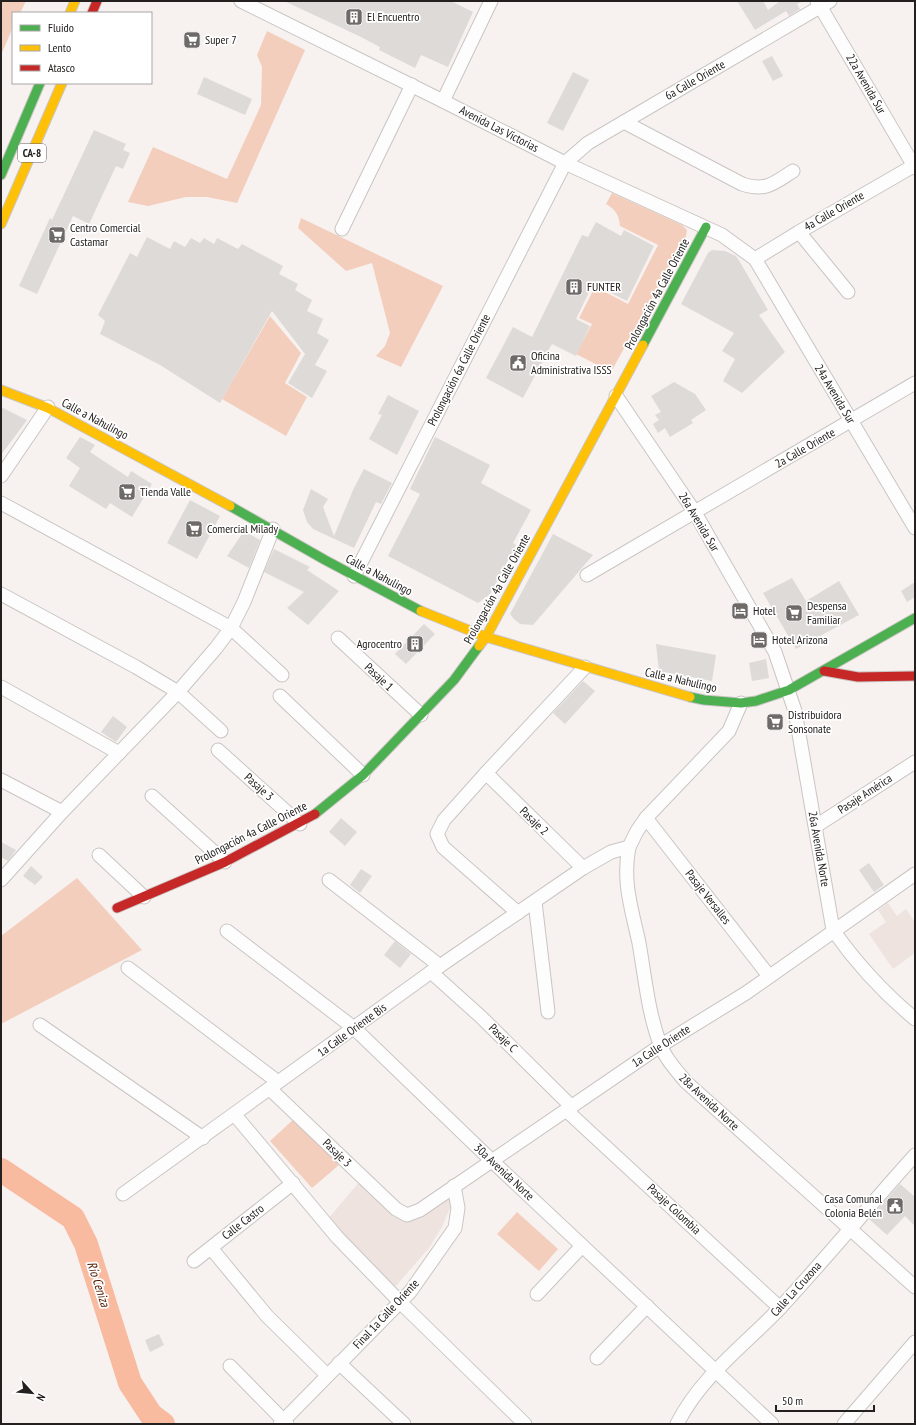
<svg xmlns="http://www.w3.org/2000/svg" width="916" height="1425" font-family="'PT Sans Narrow',sans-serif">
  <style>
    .built { fill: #eee3de }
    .green { fill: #f4cebd }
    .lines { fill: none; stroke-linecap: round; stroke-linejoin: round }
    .river { stroke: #f8bba0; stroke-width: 24 }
    .building { fill: #dedad8 }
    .street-casing { stroke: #c9c5c3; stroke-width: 15 }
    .fast-casing { stroke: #c9c5c3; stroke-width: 11 }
    .slow-casing { stroke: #c9c5c3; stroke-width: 11 }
    .jam-casing { stroke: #c9c5c3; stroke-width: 11 }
    .street { stroke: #fefdfd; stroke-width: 13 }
    .fast { stroke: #4caf50; stroke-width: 9 }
    .slow { stroke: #ffc107; stroke-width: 9 }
    .jam { stroke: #c62828; stroke-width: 9 }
    .labels { text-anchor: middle; stroke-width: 3.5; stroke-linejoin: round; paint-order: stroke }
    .shield { fill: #fff; stroke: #656362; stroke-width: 1 }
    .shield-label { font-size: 11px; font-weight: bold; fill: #23201f }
    .poi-label { font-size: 12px; fill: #23201f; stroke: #fff; text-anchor: start }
    .street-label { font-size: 12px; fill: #23201f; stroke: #fff }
    .water-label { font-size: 13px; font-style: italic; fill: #4f1b01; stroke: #fff }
  </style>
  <rect width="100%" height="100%" fill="#f7f2f0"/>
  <g class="built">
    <path d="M888,903L897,916L906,909L915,922V953L893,969L869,934L886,922L878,910Z"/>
    <path d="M361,1180L397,1216L451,1193L452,1203L442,1227L429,1248L395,1287L328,1219Z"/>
  </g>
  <g class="green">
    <path d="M1,1H26L20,13H13V27L1,55Z"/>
    <path d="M267,31L305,50L237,203L207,197H186L148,206L128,202L153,147L227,179L261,105L262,67L257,55Z"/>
    <path d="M612,193L682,225L687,230L686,236L611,372L576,354L592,324L579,318L599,279L607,283L603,291L628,304L658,245L620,226C619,215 616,210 606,204Z"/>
    <path d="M301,218L443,286L401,367L376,356L385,346L390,333L372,263L346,271L298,228Z"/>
    <path d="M270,316L301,353L285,383L307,397L286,436L222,399Z"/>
    <path d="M77,878L142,950L1,1024V936Z"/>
    <path d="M296,1117L339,1165L312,1188L270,1141Z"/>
    <path d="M517,1212L558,1249L539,1271L497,1234Z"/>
  </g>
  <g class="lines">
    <path class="river" d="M1,1170L73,1218L86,1244L130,1383L151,1415L163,1424"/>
  </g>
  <g class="building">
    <path d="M284,1H451L473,12L448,67L421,55L415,68L379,50L380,47L359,36Z"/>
    <path d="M737,1H763L768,10L780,1H803L797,4L800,9L789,16L786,11L755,30Z"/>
    <path d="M772,56L783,76L773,81L762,61Z"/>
    <path d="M573,72L589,80L563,131L547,123Z"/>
    <path d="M204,77L252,99L245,115L197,94Z"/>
    <path d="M94,130L126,144L123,150L130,153L123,169L116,166L89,224L73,216L37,294L19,286L50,218L52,220Z"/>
    <path d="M596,222L621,236L624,230L654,246L627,301L593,284L576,319L590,326L576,356L552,344L523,398L486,378L513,327L532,337L582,235L588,237Z"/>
    <path d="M147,237L170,249L174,241L185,247L191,238L200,243L204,238L214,244L217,238L238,249L242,244L283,266L279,274L298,284L295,290L312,300L307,311L323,319L317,333L329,340L315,365L327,371L312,398L288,383L305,354L272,311L220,403L160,365L100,334L105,321L98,315L130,253L137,257Z"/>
    <path d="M712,250L725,251L736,256L740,262L768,310L759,315L785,352L742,393L723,381L735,359L722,351L734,333L681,304L708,253Z"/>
    <path d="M674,382L695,394L706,410L691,420L693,423L670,437L665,428L658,433L653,424L659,420L655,415L661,412L651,396Z"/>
    <path d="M388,395L419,411L397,455L369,439L382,415L378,414Z"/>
    <path d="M1,407L27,420L1,455Z"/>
    <path d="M80,437L95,445L90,452L128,477L131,471L152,484L132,517L110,503L106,509L69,486L80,468L66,458Z"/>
    <path d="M435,437L490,465L481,483L531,510L513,543L516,545L490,594L478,603L388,556L420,494L410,489Z"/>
    <path d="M364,469L392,483L381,504L376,502L354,548L313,529L307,522L303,510L311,489L328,499L323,507L334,536L353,490Z"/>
    <path d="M190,500L220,516L197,559L167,543Z"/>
    <path d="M244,531L260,540L249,568L227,556Z"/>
    <path d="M553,534L593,555L533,625L520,624L514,619L510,614Z"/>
    <path d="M274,549L310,567L307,570L339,591L308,625L287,608L304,592L264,572Z"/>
    <path d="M792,578L806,601L839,581L859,615L796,649L763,593Z"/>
    <path d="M915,582V597L907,602L901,591Z"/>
    <path d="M424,624L435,634L406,664L395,654Z"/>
    <path d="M656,644L716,655L712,681L659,671Z"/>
    <path d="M766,659L769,678L752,681L749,663Z"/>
    <path d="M583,681L595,691L565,724L553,713Z"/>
    <path d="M113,716L127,727L116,742L101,732Z"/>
    <path d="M341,818L357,832L345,846L329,832Z"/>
    <path d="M1,842L16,850L8,861L1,857Z"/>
    <path d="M869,863L884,885L874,892L859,870Z"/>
    <path d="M31,866L43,877L35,885L23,876Z"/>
    <path d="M361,869L372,876L360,893L350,885Z"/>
    <path d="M395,941L411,954L400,968L384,955Z"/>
    <path d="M900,1184L915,1197V1226L905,1216L887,1235L869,1219Z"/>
    <path d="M159,1334L164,1345L150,1352L145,1340Z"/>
  </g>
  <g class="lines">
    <defs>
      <g id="street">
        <path d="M241,1L443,101L565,163L722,235L755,259L915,528"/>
        <path d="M817,1L915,168"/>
        <path d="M443,101L491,1"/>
        <path d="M624,122L742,184C766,192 774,183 793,171"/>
        <path d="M342,229L412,85"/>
        <path d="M799,232L848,292"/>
        <path d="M755,259L799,232L915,165"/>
        <path d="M616,396L694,511L775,652L795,711L833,930C856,963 885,994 915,1019"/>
        <path d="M1,476L48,407"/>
        <path d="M1,503L231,628L282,675"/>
        <path d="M587,575L915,383"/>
        <path d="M354,576L565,163L588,143L830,1"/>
        <path d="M1,594L136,667L178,692L221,731"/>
        <path d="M338,638L421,715"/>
        <path d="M1,687L119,753"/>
        <path d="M280,696L363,775"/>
        <path d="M218,750L300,824"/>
        <path d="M486,773L583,868"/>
        <path d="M1,780L62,812"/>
        <path d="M152,796L225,862"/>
        <path d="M646,818L769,976"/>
        <path d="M816,826L915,762"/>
        <path d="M629,847C622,882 632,910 639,943C645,977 648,1012 660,1044C665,1058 676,1070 686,1082L915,1287"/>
        <path d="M99,855L144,897"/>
        <path d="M1,880L62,812L178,692L216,648L231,628L244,602L273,529"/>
        <path d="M329,880L440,966"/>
        <path d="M535,902L548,1012"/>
        <path d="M518,913L443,847L437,834L444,820L486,773L585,667"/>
        <path d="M227,931L354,1028L491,1160L772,1424"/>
        <path d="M128,968L278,1082"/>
        <path d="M431,972L480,1016L572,1107"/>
        <path d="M40,1025L203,1138"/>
        <path d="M270,1089L396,1209L407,1215L420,1210L660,1046L746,993L915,874"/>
        <path d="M567,1111L780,1308"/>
        <path d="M235,1115L337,1237L400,1302L525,1424"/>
        <path d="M123,1194L431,972L583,868L611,852L629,847L637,831L646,818L729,731L741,703"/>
        <path d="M211,1248L267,1316L327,1375"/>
        <path d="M194,1261L293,1183"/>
        <path d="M537,1294L582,1246"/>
        <path d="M597,1358L647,1306"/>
        <path d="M339,1363L404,1424"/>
        <path d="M230,1366L287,1424"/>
        <path d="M280,1424L410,1292L455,1228L458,1208L454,1186"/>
        <path d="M677,1424C701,1376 745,1345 781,1307C827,1257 870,1205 915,1155"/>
        <path d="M844,1424L915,1342"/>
      </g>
      <g id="fast">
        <path d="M1,175L40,83"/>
        <path d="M643,345L706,227"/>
        <path d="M230,506L325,560L421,611"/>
        <path d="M690,697L704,700L741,703L756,701L789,690L915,618"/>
        <path d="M315,814L363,775L454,680L479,646"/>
      </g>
      <g id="slow">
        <path d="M70,13L75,1"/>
        <path d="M1,224L62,83"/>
        <path d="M1,390L48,408L230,506"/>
        <path d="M421,611L486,637L690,697"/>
        <path d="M479,646L486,637L643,345"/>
      </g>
      <g id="jam">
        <path d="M92,13L97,1"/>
        <path d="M824,671L858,677L915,676"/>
        <path d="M117,908L225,862L315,814"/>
      </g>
    </defs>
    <use href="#street" class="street-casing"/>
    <use href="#fast" class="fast-casing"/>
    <use href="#slow" class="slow-casing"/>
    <use href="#jam" class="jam-casing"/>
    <use href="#street" class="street"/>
    <use href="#fast" class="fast"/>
    <use href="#slow" class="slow"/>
    <use href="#jam" class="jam"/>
  </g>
  <defs>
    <symbol id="building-square" viewBox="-11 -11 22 22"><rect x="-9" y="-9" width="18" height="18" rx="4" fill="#6d6a68" stroke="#fff"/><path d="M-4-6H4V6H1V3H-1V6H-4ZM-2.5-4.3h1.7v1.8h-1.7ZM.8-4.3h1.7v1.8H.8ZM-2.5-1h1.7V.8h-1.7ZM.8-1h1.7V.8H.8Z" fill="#fff"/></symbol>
    <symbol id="supermarket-square" viewBox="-11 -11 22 22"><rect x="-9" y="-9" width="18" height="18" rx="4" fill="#6d6a68" stroke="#fff"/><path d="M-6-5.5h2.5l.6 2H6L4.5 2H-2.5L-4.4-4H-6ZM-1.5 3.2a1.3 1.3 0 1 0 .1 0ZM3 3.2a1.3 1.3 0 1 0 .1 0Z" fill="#fff"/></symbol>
    <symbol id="civic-square" viewBox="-11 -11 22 22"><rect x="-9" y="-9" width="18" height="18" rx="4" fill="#6d6a68" stroke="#fff"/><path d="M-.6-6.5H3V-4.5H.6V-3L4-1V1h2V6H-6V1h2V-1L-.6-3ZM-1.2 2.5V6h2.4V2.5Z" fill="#fff"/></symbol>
    <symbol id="hotel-square" viewBox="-11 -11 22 22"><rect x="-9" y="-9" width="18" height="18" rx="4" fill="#6d6a68" stroke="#fff"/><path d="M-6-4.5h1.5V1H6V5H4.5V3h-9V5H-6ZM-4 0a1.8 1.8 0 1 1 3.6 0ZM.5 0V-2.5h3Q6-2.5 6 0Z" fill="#fff"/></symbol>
  </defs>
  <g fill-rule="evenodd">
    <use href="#building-square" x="344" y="7" width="20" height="20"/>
    <use href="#supermarket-square" x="182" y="30" width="20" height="20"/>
    <use href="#supermarket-square" x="47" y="225" width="20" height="20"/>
    <use href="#building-square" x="564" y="277" width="20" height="20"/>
    <use href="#civic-square" x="508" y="353" width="20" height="20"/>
    <use href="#supermarket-square" x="117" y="482" width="20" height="20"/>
    <use href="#supermarket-square" x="184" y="519" width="20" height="20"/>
    <use href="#hotel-square" x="730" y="601" width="20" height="20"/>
    <use href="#supermarket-square" x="784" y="603" width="20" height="20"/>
    <use href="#hotel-square" x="749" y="630" width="20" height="20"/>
    <use href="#building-square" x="405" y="634" width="20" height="20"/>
    <use href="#supermarket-square" x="765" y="712" width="20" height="20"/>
    <use href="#civic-square" x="885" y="1196" width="20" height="20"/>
  </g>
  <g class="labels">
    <rect class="shield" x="18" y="144" width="28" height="18" rx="3"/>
    <g class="shield-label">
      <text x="32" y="157">CA-8</text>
    </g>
    <g class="poi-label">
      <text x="367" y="21">El Encuentro</text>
      <text x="205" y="44">Super 7</text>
      <text x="70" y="232">Centro Comercial<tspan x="70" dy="14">Castamar</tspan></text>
      <text x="587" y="291">FUNTER</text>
      <text x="531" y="360">Oficina<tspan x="531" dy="14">Administrativa ISSS</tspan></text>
      <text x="140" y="496">Tienda Valle</text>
      <text x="207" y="533">Comercial Milady</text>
      <text x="807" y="610">Despensa<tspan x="807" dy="14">Familiar</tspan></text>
      <text x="753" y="615">Hotel</text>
      <text x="772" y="644">Hotel Arizona</text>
      <text x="402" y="648" text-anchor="end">Agrocentro</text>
      <text x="788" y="719">Distribuidora<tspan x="788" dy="14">Sonsonate</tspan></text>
      <text x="882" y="1203" text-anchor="end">Casa Comunal<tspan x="882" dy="14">Colonia Belén</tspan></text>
    </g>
    <g class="street-label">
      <text transform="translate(695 80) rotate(-30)" y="4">6a Calle Oriente</text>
      <text transform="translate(866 84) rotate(60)" y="4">22a Avenida Sur</text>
      <text transform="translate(499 129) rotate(27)" y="4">Avenida Las Victorias</text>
      <text transform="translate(834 211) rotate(-30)" y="4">4a Calle Oriente</text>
      <text transform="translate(657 294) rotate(-62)" y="4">Prolongación 4a Calle Oriente</text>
      <text transform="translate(459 370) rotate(-63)" y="4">Prolongación 6a Calle Oriente</text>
      <text transform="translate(835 394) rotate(59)" y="4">24a Avenida Sur</text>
      <text transform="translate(95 419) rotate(28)" y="4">Calle a Nahulingo</text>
      <text transform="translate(805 448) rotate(-30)" y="4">2a Calle Oriente</text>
      <text transform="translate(699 522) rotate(59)" y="4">26a Avenida Sur</text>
      <text transform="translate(379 575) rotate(28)" y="4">Calle a Nahulingo</text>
      <text transform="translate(497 589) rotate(-61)" y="4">Prolongación 4a Calle Oriente</text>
      <text transform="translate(379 677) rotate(43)" y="4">Pasaje 1</text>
      <text transform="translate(681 680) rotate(13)" y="4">Calle a Nahulingo</text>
      <text transform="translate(259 787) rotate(42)" y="4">Pasaje 3</text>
      <text transform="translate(865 794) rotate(-33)" y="4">Pasaje América</text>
      <text transform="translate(534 821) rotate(44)" y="4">Pasaje 2</text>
      <text transform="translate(251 833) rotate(-27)" y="4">Prolongación 4a Calle Oriente</text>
      <text transform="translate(819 849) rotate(80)" y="4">26a Avenida Norte</text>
      <text transform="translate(708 897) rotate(52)" y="4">Pasaje Versalles</text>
      <text transform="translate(352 1030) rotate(-36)" y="4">1a Calle Oriente Bis</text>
      <text transform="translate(503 1038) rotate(45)" y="4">Pasaje C</text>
      <text transform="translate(661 1046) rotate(-33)" y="4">1a Calle Oriente</text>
      <text transform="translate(709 1102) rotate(43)" y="4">28a Avenida Norte</text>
      <text transform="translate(337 1153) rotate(44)" y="4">Pasaje 3</text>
      <text transform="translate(504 1172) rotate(43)" y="4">30a Avenida Norte</text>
      <text transform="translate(674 1209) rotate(43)" y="4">Pasaje Colombia</text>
      <text transform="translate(243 1222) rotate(-38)" y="4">Calle Castro</text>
      <text transform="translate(796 1289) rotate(-48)" y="4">Calle La Cruzona</text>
      <text transform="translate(386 1314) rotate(-47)" y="4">Final 1a Calle Oriente</text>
    </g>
    <g class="water-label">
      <text transform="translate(99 1284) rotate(72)" y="5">Río Ceniza</text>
    </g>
  </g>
  <rect width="916" height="1425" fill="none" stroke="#23201f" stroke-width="4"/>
  <rect x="12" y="12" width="140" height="72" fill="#ffffff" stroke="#a7a6a5"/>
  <rect x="20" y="25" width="20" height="6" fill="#4caf50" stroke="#a7a6a5"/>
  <text x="48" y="32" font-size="12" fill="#23201f">Fluido</text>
  <rect x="20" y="45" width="20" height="6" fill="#ffc107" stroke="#a7a6a5"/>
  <text x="48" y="52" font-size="12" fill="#23201f">Lento</text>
  <rect x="20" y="65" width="20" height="6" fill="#c62828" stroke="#a7a6a5"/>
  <text x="48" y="72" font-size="12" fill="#23201f">Atasco</text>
  <g transform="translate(32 1393) rotate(117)" stroke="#ffffff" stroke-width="3" paint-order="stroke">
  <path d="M0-3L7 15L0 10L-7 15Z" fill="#23201f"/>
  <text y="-6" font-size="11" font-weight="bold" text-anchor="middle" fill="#23201f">N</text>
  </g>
  <path d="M776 1405v6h98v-6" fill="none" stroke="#23201f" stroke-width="2"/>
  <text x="782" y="1405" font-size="12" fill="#23201f" stroke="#ffffff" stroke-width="3" paint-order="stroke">50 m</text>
</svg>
